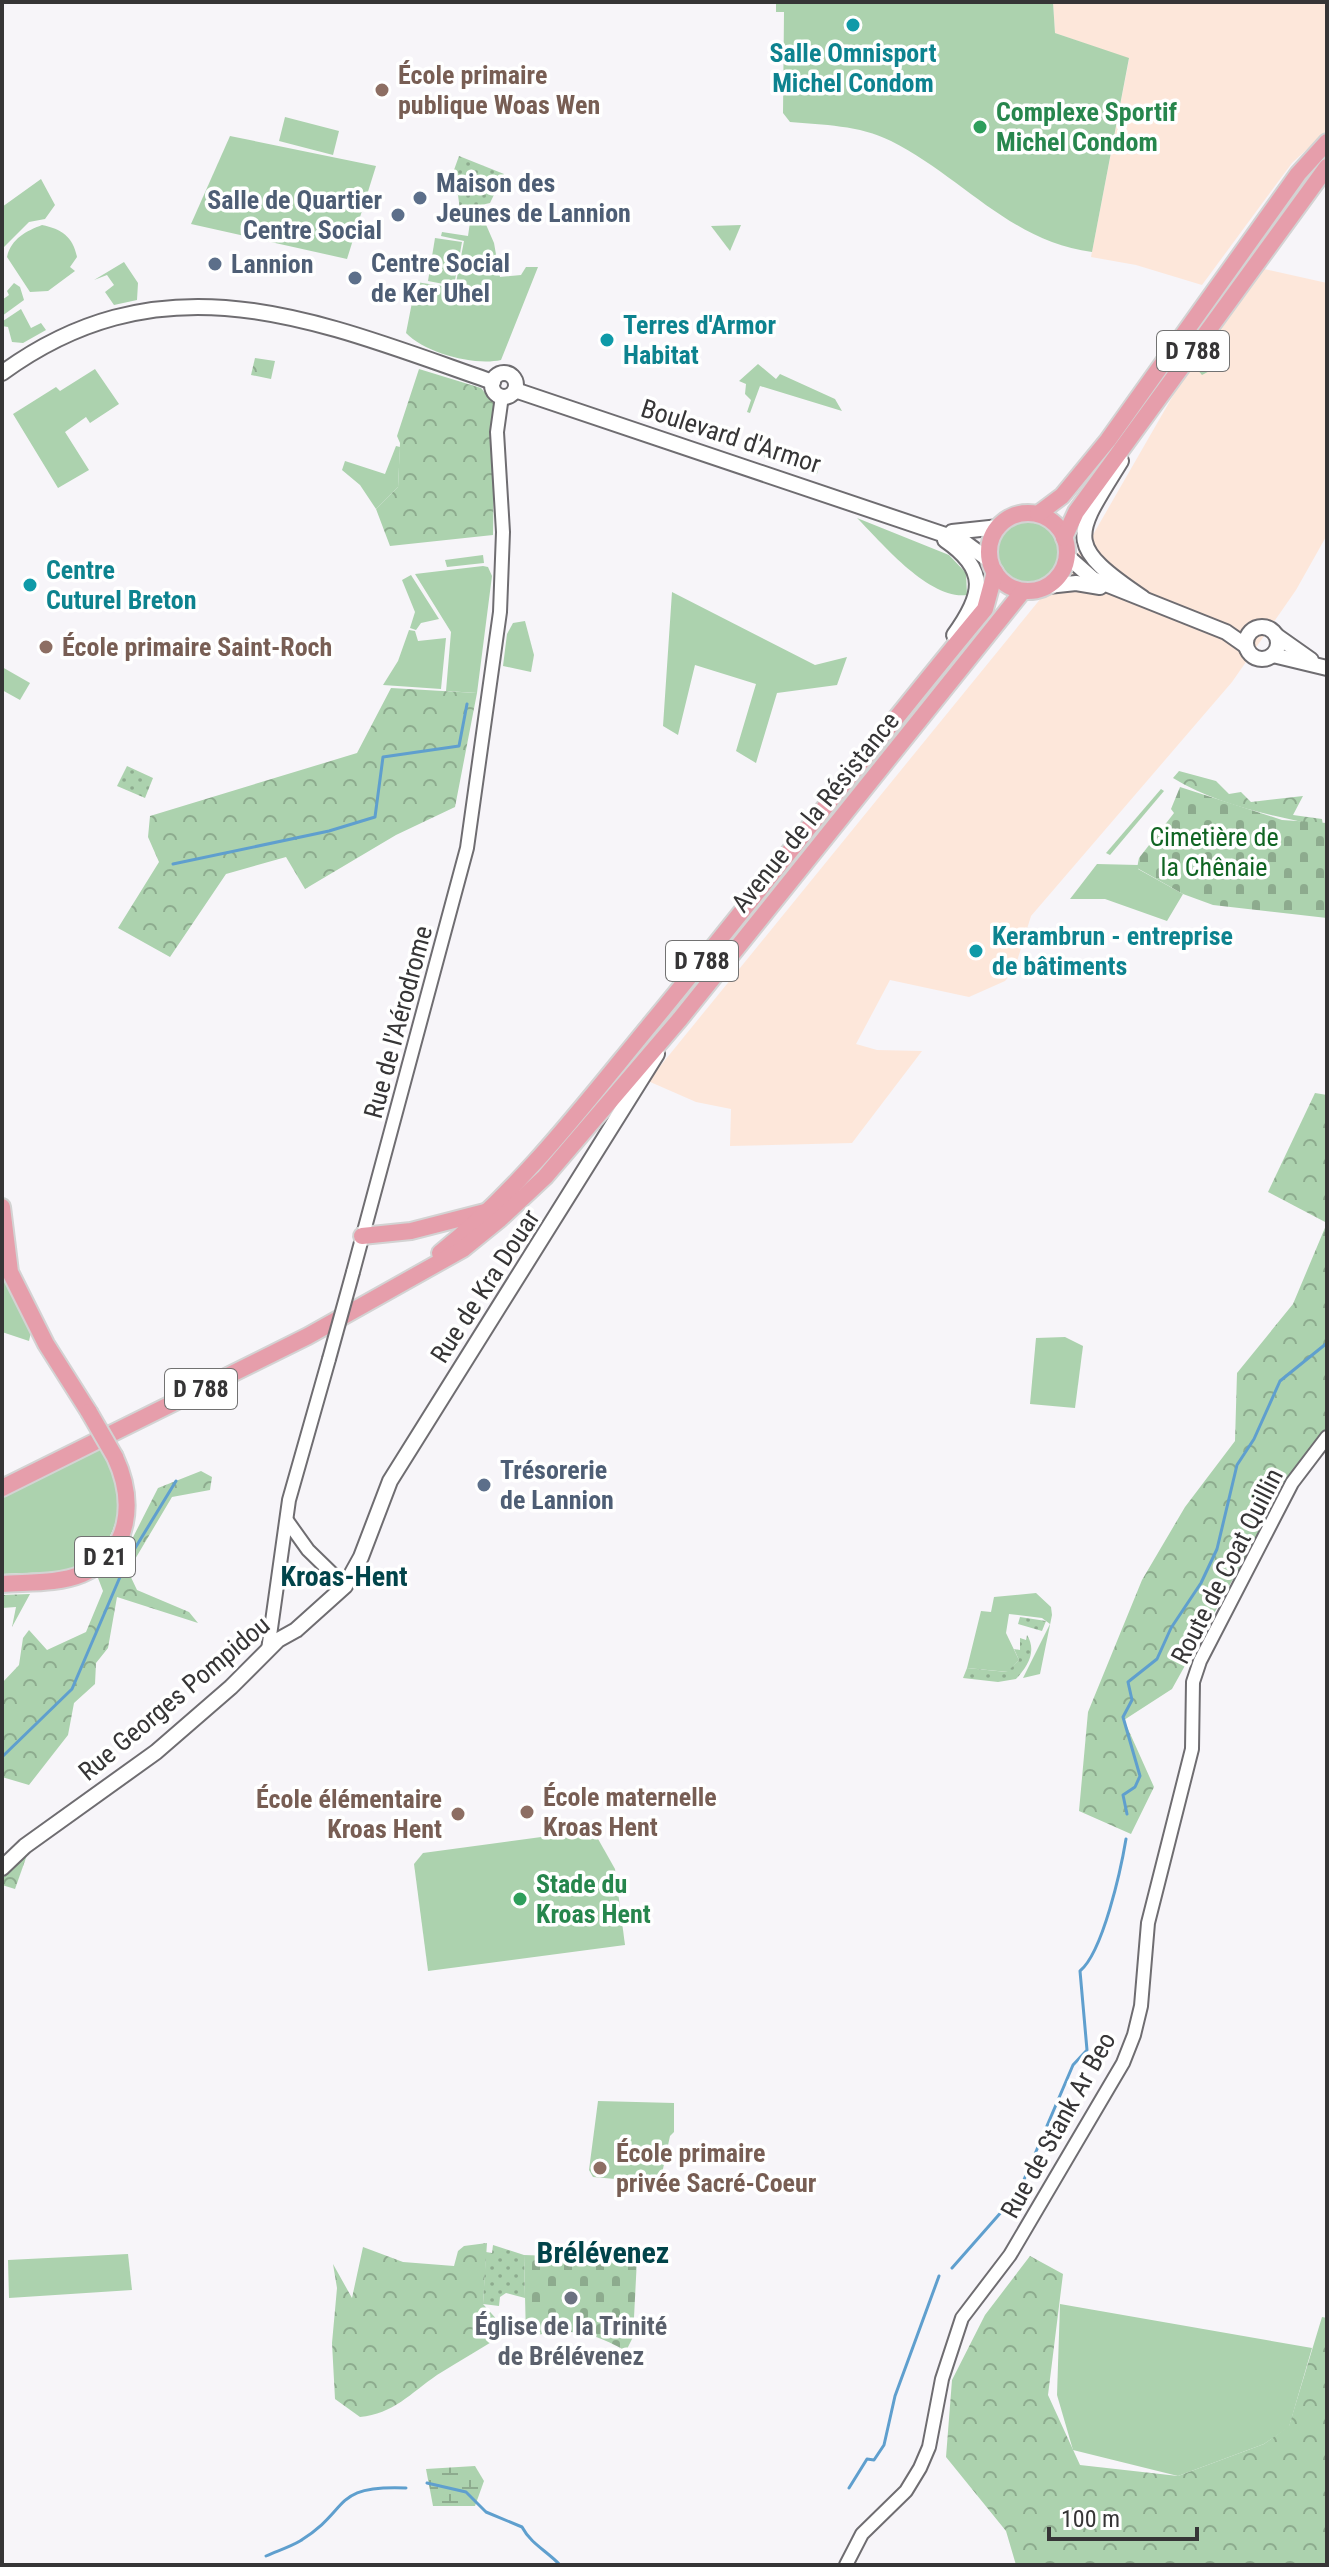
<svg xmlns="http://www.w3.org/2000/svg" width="1329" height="2567" font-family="'Roboto Condensed',sans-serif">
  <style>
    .commercial { fill: #fde7da }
    .grass { fill: #acd2ae }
    .forest { fill: url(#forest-crowns) }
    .wetland { fill: url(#wetland-marsh) }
    .cemetery { fill: url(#cemetery-stones) }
    .garden { fill: url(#garden-dots) }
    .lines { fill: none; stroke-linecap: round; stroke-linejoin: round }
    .stream { stroke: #5f9fce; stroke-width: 3 }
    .tertiary-casing { stroke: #6f6d71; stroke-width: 16 }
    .secondary-casing { stroke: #6f6d71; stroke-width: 18 }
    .primary-casing { stroke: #d3d3d3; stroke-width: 20 }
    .tertiary { stroke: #fff; stroke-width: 12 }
    .secondary { stroke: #fff; stroke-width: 14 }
    .primary { stroke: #e69eab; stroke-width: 16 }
    .tertiary-bridge-casing { stroke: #6f6d71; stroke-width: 16; stroke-linecap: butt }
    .primary-bridge-casing { stroke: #d3d3d3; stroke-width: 20; stroke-linecap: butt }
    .tertiary-bridge { stroke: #fff; stroke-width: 12 }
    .primary-bridge { stroke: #e69eab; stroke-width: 16 }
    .culture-dot { fill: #0f9aa8; stroke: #fff; stroke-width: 3 }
    .education-dot { fill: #8d6e63; stroke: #fff; stroke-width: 3 }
    .leisure-dot { fill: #2e9e5b; stroke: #fff; stroke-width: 3 }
    .service-dot { fill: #5c6f8a; stroke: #fff; stroke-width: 3 }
    .worship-dot { fill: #6b7280; stroke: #fff; stroke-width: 3 }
    .labels { text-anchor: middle; stroke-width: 7; stroke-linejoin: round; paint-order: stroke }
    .shield { fill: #fff; stroke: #727272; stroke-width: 2 }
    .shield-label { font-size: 24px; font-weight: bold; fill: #363536 }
    .culture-label { font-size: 26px; font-weight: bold; fill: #0d838f; stroke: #fff; text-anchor: start }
    .education-label { font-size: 26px; font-weight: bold; fill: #785e54; stroke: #fff; text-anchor: start }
    .leisure-label { font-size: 26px; font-weight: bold; fill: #27864d; stroke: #fff; text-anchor: start }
    .service-label { font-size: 26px; font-weight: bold; fill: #4e5e75; stroke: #fff; text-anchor: start }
    .street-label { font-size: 26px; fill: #363536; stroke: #fff }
    .park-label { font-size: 26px; fill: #106523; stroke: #fff }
    .worship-label { font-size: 26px; font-weight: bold; fill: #5b616d; stroke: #fff }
    .neighbourhood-label { font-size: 28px; font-weight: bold; fill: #01444a; stroke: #fff }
    .quarter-label { font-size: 30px; font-weight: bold; fill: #01444a; stroke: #fff }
  </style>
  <defs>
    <pattern id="forest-crowns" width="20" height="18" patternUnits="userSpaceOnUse" patternTransform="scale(2)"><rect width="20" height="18" fill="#acd2ae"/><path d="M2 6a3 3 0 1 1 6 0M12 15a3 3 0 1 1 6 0" fill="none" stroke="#8dab8e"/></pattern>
    <pattern id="wetland-marsh" width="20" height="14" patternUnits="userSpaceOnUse" patternTransform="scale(2)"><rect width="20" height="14" fill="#acd2ae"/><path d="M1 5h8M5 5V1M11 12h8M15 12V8" fill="none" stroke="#8dab8e"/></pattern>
    <pattern id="cemetery-stones" width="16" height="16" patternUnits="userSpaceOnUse" patternTransform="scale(2)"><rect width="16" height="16" fill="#acd2ae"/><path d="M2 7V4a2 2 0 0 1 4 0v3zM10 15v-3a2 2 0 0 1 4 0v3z" fill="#8dab8e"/></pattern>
    <pattern id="garden-dots" width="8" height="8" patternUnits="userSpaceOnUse" patternTransform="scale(2)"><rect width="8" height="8" fill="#acd2ae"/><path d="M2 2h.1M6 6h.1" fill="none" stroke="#8dab8e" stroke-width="1.8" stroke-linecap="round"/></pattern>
  </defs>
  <rect width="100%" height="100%" fill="#f7f5f9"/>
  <g class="commercial">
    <path d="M1053,2H1327V131L1292,163L1202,285L1136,265L1091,257L1129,59L1055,33Z"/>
    <path d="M1264,269L1327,283V535L1296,590L1232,682L1031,916L1014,971L1005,981L969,997L890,980L856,1044L877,1050L922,1051L852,1143L730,1146L731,1109L696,1102L648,1081L1094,533L1182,380Z"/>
  </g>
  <g class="grass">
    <path d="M776,2H1053L1055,33L1129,58L1092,252C1011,242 961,176 891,141C859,125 823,125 790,122L783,113L784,12H776Z"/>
    <path d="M285,117L339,131L333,155L279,141Z"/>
    <path d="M230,136L376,166L347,259L191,224Z"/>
    <path d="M41,179L55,205L45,219L29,222L2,249V207Z"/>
    <path d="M484,220L494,243L500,277L521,275L526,267H538L501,360C474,366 425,353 406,333L416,282L455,288L464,241L441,236L442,232L468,236L470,222Z"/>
    <path d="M42,225C62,229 73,237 77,257L70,267L75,271L48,291L30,292L7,257C11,239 26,231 42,225Z"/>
    <path d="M741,225L730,251L711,226Z"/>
    <path d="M435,238L462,242L454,286L428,281Z"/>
    <path d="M124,262L138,283L137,300L114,305L105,292L114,285L107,275L94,280Z"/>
    <path d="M14,283L20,287L24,300L2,316V300L9,295L7,291Z"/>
    <path d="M21,309L31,328L41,323L46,330L23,343L12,342L8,327L2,326L3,321Z"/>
    <path d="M1209,355L1219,361V366L1202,375L1196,368Z"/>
    <path d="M758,364L776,379L780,374L835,399L842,411L760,386L750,413L747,412L751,400L745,394L746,384L739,381Z"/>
    <path d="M95,369L119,404L90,423L86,417L65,432L89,470L58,488L13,414L56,387L60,391Z"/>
    <path d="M396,446L400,447L398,487L376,509L360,485L342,470L345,461L385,474Z"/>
    <path d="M768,446L820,463L817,474L764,457Z"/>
    <path d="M857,518L949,555L966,573L967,595C929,600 882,543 857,518Z"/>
    <circle cx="1028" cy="552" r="32"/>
    <path d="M483,555L484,563L447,567L445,560Z"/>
    <path d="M483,566L488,567L492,576L477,693L446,691L451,632L415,574Z"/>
    <path d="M411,575L439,619L421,623L416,630L410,628L415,612L402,580Z"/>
    <path d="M672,592L815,665L847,657L837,685L777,693L756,763L736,751L756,684L695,665L678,735L663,726Z"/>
    <path d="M525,621L534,655L531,672L503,666L507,634L513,623Z"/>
    <path d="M409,630L415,631L418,641L446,638L441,689L383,685L398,661Z"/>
    <path d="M2,667L30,683L20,700L2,690Z"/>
    <path d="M1161,789L1164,791L1110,855L1106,853Z"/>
    <path d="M1097,864L1138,865V869L1183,894L1167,921L1105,899H1070Z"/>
    <path d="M2,1271L32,1328L29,1341L2,1332Z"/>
    <path d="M1065,1337L1083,1346L1075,1408L1030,1404L1036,1338Z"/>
    <path d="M100,1448C105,1460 116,1475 118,1488C122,1516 110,1551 83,1564C60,1575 27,1572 2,1574V1497Z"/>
    <path d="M1036,1593L1051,1607L1052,1615L1040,1674L1023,1678L1050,1624L1042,1618L1009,1614L1006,1633L1019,1660L1008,1672L967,1668L981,1611L991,1612L994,1597Z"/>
    <path d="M593,1830L615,1869L625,1945L428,1971L414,1864L423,1853Z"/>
    <path d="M598,2101L674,2103V2132L670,2136L660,2183L593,2177L589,2170Z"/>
    <path d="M128,2254L132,2290L9,2298L8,2260Z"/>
    <path d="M1060,2304L1312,2348L1289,2427L1264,2444L1178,2476L1073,2450L1057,2395Z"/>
  </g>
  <g class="forest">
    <path d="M255,358L275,361L271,379L251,375Z"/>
    <path d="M419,369L481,388L495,405L493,535L390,546L376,509L398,487L400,443L397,436Z"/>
    <path d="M391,688L477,693L455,807L396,835L305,889L286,857L226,874L170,957L118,928L159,862L148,837L150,816L357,753Z"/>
    <path d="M1179,771L1216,781L1229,794L1241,792L1251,802L1303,796L1293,815L1322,819L1323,826C1273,816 1217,805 1173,778Z"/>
    <path d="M1315,1093L1327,1095V1223L1268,1192Z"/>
    <path d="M1327,1223V1430L1292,1473L1172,1689L1124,1720L1154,1787L1131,1834L1079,1811L1088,1712L1142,1580L1185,1507L1235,1441L1237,1373L1293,1304Z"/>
    <path d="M201,1471L212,1477L210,1490L172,1497L128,1571L137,1590L189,1612L198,1623L117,1597L108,1648L96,1663L95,1684L74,1703L68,1735L29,1785L2,1777V1683L19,1665L23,1638L29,1630L47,1650L86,1632L103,1591L98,1578L124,1555L158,1488Z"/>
    <path d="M30,1594L12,1627L16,1607L2,1608V1595Z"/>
    <path d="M27,1855L15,1889L2,1885V1879Z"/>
    <path d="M487,2243L483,2304L508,2332C485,2346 461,2360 437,2375C411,2393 393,2414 360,2417L335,2399L332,2343L337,2288L333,2264L352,2298L363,2247L403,2262L454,2266L458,2251L464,2246Z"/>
    <path d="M1030,2256L1063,2274L1048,2395L1080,2465L1178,2476L1264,2444L1289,2426L1322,2317L1327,2318V2565H1016L1006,2531L946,2457L952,2380L985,2315Z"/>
  </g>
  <path class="wetland" d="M475,2466L484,2481L475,2506H433L426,2469Z"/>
  <g class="cemetery">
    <path d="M1180,787L1282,820L1327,823V918L1213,905L1183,894L1137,868L1139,858L1174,813L1171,809Z"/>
    <path d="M524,2255L637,2259L633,2337L626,2351C587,2329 569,2329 526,2337Z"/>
  </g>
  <g class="garden">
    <path d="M459,156L504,174L490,203L460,210L458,195H445Z"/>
    <path d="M127,766L153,778L145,798L117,786Z"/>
    <path d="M1020,1617L1046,1621L1042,1631L1018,1624Z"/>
    <path d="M1027,1635C1037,1651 1028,1666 1016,1679L998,1682L963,1678L967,1668L1007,1672L1019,1660L1014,1649L1020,1650V1638L1026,1640Z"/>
    <path d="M493,2245L524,2255L525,2298L506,2293L500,2297L499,2306L483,2304L486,2252L492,2253Z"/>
  </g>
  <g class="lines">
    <g class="stream">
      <path d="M173,864L329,831L375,817L383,757L459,746L467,704"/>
      <path d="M2,1757L72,1689L126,1563L176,1481"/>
      <path d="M1127,1814L1123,1795L1135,1787L1140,1776L1123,1717L1132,1700L1128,1682L1157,1659L1171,1628L1201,1583L1217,1549L1237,1465L1254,1439L1280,1381L1327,1343"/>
      <path d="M1020,2189L1073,2065L1087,2050L1080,1971C1103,1952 1121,1869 1126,1839"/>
      <path d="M952,2268L1018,2193"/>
      <path d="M427,2483L466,2492L486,2512L522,2527C531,2544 547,2551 560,2565"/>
      <path d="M849,2488L867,2459L874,2460L884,2445L895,2396L939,2276"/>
      <path d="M266,2556C277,2551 290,2547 300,2541C352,2509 330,2485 406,2488"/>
    </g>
    <defs>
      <g id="tertiary">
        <path d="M353,1272L467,848L500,612L503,532L497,432L502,396"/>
        <path d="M288,1522L308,1550L345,1586"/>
        <path d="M268,1650L289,1500L329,1359"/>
        <path d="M846,2565L862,2534L906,2491L920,2468L929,2447L942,2379L962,2318L1010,2255L1123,2063L1134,2035L1141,2006L1148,1923L1192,1749L1193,1682L1200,1661L1292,1483L1327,1437"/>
      </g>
      <g id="secondary">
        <path d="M2,373C168,252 322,323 493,382"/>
        <circle cx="504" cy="385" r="12"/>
        <path d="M515,390L963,541L990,561"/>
        <path d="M1121,461C1074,537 1063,544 1143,598"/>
        <path d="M952,532L999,527"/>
        <path d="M945,540C989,570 983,595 954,635"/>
        <path d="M1067,556L1093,579L1226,632L1246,646"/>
        <path d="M1048,586L1076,583L1100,587"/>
        <circle cx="1262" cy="643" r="16"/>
        <path d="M1277,636L1311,660"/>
        <path d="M1273,655L1327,668"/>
        <path d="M2,1868L25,1846L156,1752L231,1687L278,1640L296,1630L345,1586L361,1557L390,1481L657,1054"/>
      </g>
      <g id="primary">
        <circle cx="1028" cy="552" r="39"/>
        <path d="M1038,514L1062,496L1108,440L1298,174L1327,142"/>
        <path d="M1064,538L1076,512L1327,167"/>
        <path d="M2,1207L10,1272L46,1344L89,1412"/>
        <path d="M362,1236L411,1231L485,1212"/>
        <path d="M440,1253C521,1188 583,1106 649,1026C763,888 871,746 985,609L995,572"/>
        <path d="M2,1488L308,1336L463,1249L500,1219L545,1177L680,1019L1023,591"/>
        <path d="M2,1584C28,1582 58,1584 82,1574C132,1553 135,1500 115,1457"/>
      </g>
    </defs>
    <use href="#tertiary" class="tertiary-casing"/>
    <use href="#secondary" class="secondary-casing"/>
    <use href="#primary" class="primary-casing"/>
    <use href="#tertiary" class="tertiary"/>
    <use href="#secondary" class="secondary"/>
    <use href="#primary" class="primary"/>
    <defs>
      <path id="tertiary-bridge" d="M329,1359L353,1272"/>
      <path id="primary-bridge" d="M89,1412L115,1457"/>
    </defs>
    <use href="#tertiary-bridge" class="tertiary-bridge-casing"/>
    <use href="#primary-bridge" class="primary-bridge-casing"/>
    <use href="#tertiary-bridge" class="tertiary-bridge"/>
    <use href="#primary-bridge" class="primary-bridge"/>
  </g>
  <g class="culture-dot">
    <circle cx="853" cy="25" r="8"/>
    <circle cx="607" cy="340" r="8"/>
    <circle cx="30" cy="585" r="8"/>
    <circle cx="976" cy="951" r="8"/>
  </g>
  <g class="education-dot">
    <circle cx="382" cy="90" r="8"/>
    <circle cx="46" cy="647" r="8"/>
    <circle cx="527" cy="1812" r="8"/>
    <circle cx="458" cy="1814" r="8"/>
    <circle cx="600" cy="2168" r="8"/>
  </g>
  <g class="leisure-dot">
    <circle cx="980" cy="127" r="8"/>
    <circle cx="520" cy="1899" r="8"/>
  </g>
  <g class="service-dot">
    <circle cx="420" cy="198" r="8"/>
    <circle cx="398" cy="215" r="8"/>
    <circle cx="215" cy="264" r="8"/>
    <circle cx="355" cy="278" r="8"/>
    <circle cx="484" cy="1485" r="8"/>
  </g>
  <circle class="worship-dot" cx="571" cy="2298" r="8"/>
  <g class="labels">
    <g class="shield">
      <rect x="1157" y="331" width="72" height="40" rx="6"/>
      <rect x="666" y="941" width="72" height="40" rx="6"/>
      <rect x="165" y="1369" width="72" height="40" rx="6"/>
      <rect x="75" y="1537" width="60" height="40" rx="6"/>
    </g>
    <g class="shield-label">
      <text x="1193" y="359">D 788</text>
      <text x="702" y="969">D 788</text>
      <text x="201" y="1397">D 788</text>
      <text x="105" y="1565">D 21</text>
    </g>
    <g class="culture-label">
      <text x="853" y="62" text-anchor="middle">Salle Omnisport<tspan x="853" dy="30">Michel Condom</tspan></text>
      <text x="623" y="334">Terres d'Armor<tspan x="623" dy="30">Habitat</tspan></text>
      <text x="46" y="579">Centre<tspan x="46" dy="30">Cuturel Breton</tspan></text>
      <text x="992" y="945">Kerambrun - entreprise<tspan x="992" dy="30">de bâtiments</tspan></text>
    </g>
    <g class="education-label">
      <text x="398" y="84">École primaire<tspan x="398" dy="30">publique Woas Wen</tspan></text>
      <text x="62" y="656">École primaire Saint-Roch</text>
      <text x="543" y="1806">École maternelle<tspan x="543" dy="30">Kroas Hent</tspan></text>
      <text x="442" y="1808" text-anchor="end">École élémentaire<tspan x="442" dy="30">Kroas Hent</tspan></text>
      <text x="616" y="2162">École primaire<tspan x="616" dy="30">privée Sacré-Coeur</tspan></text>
    </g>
    <g class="leisure-label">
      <text x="996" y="121">Complexe Sportif<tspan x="996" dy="30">Michel Condom</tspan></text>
      <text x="536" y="1893">Stade du<tspan x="536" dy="30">Kroas Hent</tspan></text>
    </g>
    <g class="service-label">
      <text x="436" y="192">Maison des<tspan x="436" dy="30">Jeunes de Lannion</tspan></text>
      <text x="382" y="209" text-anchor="end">Salle de Quartier<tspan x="382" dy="30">Centre Social</tspan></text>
      <text x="371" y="272">Centre Social<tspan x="371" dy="30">de Ker Uhel</tspan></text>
      <text x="231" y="273">Lannion</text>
      <text x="500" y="1479">Trésorerie<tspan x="500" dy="30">de Lannion</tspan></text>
    </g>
    <g class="street-label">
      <text transform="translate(731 436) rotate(18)" y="9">Boulevard d'Armor</text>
      <text transform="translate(815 812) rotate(-51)" y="9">Avenue de la Résistance</text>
      <text transform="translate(398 1022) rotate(-75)" y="9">Rue de l'Aérodrome</text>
      <text transform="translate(485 1286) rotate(-57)" y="9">Rue de Kra Douar</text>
      <text transform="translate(1227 1566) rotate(-63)" y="9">Route de Coat Quillin</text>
      <text transform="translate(174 1698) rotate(-40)" y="9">Rue Georges Pompidou</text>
      <text transform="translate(1058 2125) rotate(-61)" y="9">Rue de Stank Ar Beo</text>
    </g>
    <g class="park-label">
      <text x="1214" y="846">Cimetière de<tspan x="1214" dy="30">la Chênaie</tspan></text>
    </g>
    <g class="worship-label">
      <text x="571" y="2335">Église de la Trinité<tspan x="571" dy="30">de Brélévenez</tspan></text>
    </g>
    <g class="neighbourhood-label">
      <text x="344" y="1586">Kroas-Hent</text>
    </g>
    <g class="quarter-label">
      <text x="603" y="2263">Brélévenez</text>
    </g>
  </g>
  <rect width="1329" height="2567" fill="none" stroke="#363536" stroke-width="8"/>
  <path d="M1049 2527v12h148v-12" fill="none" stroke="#363536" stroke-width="4"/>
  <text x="1061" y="2527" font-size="24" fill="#363536" stroke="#ffffff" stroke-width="6" paint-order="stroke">100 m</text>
</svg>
